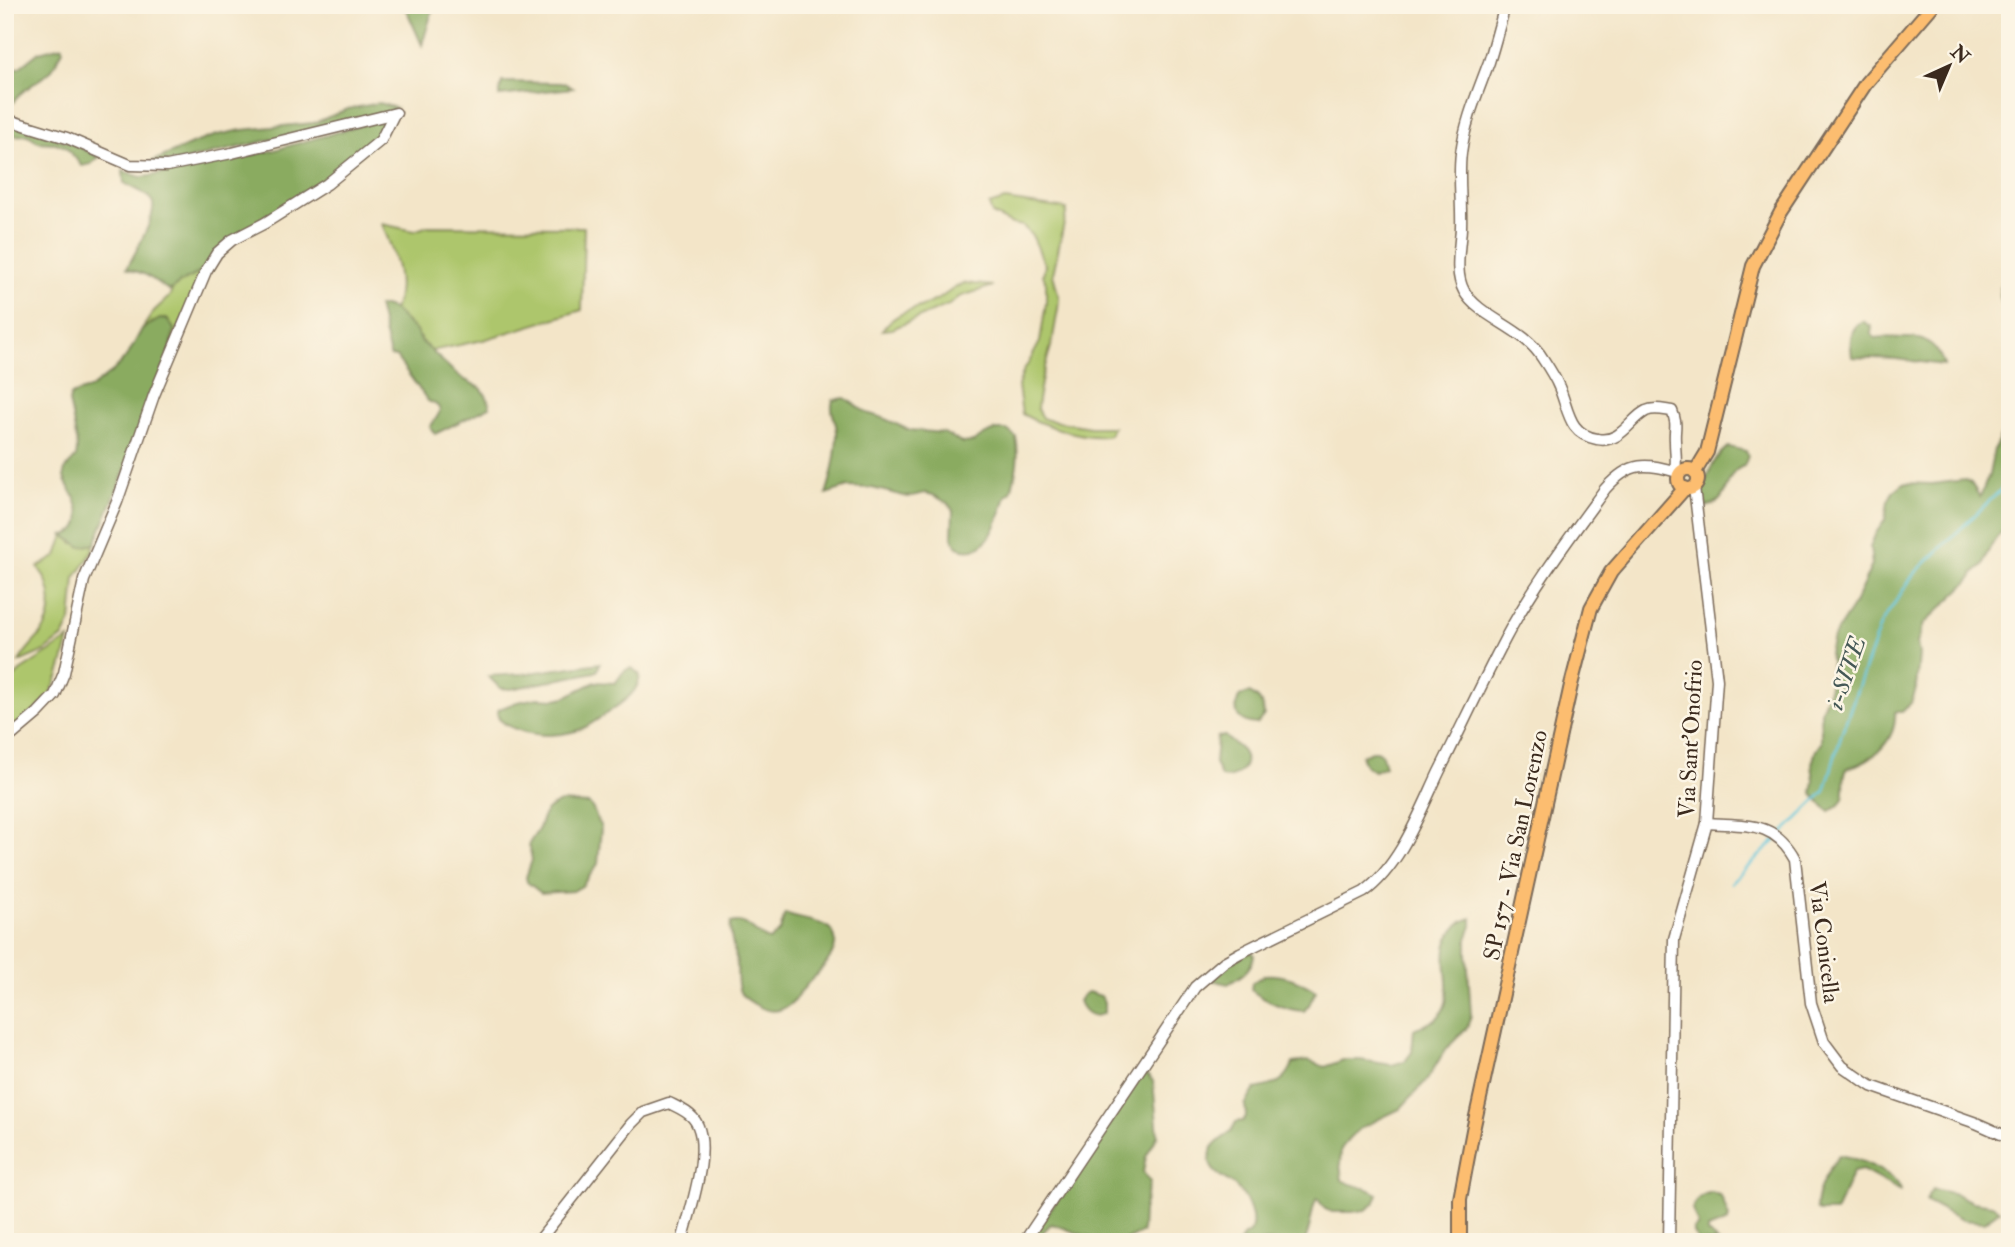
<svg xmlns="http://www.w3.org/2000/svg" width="2015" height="1247" font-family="'IM FELL Double Pica',serif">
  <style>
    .green { fill: #adc66c; stroke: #747845; stroke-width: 2 }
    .forest { fill: #8aab60; stroke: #626a3f; stroke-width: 2 }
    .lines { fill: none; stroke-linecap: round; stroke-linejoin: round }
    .stream { stroke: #5dc4da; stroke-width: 2.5 }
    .minor-casing { stroke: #7b6b5a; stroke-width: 13 }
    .major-casing { stroke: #7b6b5a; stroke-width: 16 }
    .minor { stroke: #fff; stroke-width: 10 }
    .major { stroke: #fcbd6f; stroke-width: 12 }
    .labels { text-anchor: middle; stroke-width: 5; stroke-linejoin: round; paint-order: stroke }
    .street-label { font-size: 23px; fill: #3b2a1e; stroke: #fcf5e5 }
    .water-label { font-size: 24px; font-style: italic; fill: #455856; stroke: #fcf5e5 }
  </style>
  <rect width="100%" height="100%" fill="#fcf5e5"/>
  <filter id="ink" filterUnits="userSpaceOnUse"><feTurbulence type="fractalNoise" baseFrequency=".0143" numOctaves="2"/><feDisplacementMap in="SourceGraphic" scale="14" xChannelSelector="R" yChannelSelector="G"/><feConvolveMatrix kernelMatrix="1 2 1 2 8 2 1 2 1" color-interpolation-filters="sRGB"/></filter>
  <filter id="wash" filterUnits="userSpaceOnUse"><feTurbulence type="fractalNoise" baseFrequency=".00686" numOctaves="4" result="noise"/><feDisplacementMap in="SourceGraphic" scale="28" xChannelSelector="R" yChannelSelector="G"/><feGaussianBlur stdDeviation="1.57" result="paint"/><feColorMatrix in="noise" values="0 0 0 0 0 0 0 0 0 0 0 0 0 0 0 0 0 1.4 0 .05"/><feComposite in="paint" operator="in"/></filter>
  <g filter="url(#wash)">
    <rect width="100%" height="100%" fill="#f3e5c8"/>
    <g class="green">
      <path d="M1005,200L1067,209L1053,274L1059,298L1058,309L1052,343L1042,377L1038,400L1037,409L1042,418L1048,420L1090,427H1113L1110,435C1088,441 1042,425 1022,414L1018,386L1024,369L1028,364L1040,342L1046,303V283L1043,275L1045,265L1033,237L1023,226L1012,224L992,214L989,205Z"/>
      <path d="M382,224L414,231L428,226L584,227L582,310L483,340L431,351L422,342L416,331L394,310C406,281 393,251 382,224Z"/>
      <path d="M203,272L171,348L153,322L142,329L154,311L169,297L173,288L188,277Z"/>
      <path d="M965,283L993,286L959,297L951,304L892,329L882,330C898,309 914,312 936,300C947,295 951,288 965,283Z"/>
      <path d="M64,535L73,543L95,544L90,556L75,578L71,621L63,637L45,651L19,662C24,651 33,644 40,635C56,615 53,587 38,567L57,556Z"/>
      <path d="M69,639C63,661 59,684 44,702C33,714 18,725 5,736V687L20,671Z"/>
    </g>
    <g class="forest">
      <path d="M397,5H434L422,45L407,11Z"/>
      <path d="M62,46L63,50L51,71L21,93L5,112V72L20,67L39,52Z"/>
      <path d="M502,82L564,83L573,88L499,96Z"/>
      <path d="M379,103L396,108L391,111L181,161L149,163L194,143L217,135L242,130L314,123L348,109Z"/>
      <path d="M380,120H384C384,155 275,207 248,228C235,238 216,266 202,272C190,278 180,281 170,291L146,275L127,268C133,256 159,213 152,201C147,193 133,188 124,183L123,171L141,177L150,176L271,151Z"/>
      <path d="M5,122L69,142L99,157L91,164L82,166L66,147L56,143L38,142L28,135L5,136Z"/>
      <path d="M2010,265V315C1994,300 1999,281 2010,265Z"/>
      <path d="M378,306H384L393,309L416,331L422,342L452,370L463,379L481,388L487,397L490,407L435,434L430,427C438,415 448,408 428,401L396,357L390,356Z"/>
      <path d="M160,319H167L174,329L171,348L129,460L95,544L81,547L64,535C86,531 80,509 73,494C70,488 63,481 64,474C64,466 74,463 76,456C80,445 71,414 69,401L71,395L91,388L114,370L128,355L142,329Z"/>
      <path d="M1863,321L1872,327L1871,334L1875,338C1888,336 1892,338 1904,338C1926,337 1937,344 1944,365L1896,359L1852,357C1850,343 1848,329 1863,321Z"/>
      <path d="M845,398L867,413L883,418L909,430L944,433L962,443L973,442L986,434L996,430H1007L1016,437C1020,457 1016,473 1011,492L1006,496C999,519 989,560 957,547L952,536L953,511L949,504L933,495L925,493L908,497L872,488L848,487L826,494C832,477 837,450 837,433C837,421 829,411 833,400Z"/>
      <path d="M2010,418V526C2000,532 1991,543 1987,554C1985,558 1986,561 1983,565C1977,571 1974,570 1972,578L1924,624L1917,643L1919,654L1916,689L1911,703L1902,712H1895C1897,741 1873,761 1847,768C1839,784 1853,800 1830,811L1821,804L1812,793L1814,781L1812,764L1816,750L1821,743V711L1829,689L1831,665L1829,653L1833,637L1852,608L1863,585L1872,565L1870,547L1876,533L1885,520L1888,501L1893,492L1904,483L1932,484L1965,480L1971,483L1980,497L1989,475L1994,449Z"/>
      <path d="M1729,447L1746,451L1748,456L1744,466C1721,473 1733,505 1703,507C1698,491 1714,454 1729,447Z"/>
      <path d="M600,663L598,670L595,672L511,689L500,688L488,676L522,674Z"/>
      <path d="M632,668L640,675C639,692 623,702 610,711C598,719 586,729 572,732C550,738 516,735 499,719L497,713L499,709L517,702L538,698L556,699L565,697L595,682L615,683C621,677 622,669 632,668Z"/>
      <path d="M1249,693C1260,698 1262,703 1264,715L1257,724C1239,723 1232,714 1239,697Z"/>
      <path d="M1219,736H1225C1229,741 1242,749 1243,752C1252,767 1234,781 1221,777L1215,763L1217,738Z"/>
      <path d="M1371,751H1377L1382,755L1385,766L1374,771L1365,765L1361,756Z"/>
      <path d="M561,802L589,804L593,809L601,828L598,864L582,886L573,891L541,893L527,882L526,877L532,860L529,844C532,838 536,834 539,828C545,812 544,809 561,802Z"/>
      <path d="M785,914C797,919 822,921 830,929C847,947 819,972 808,983C800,992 793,1005 782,1009C772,1013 765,1010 756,1005C750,1001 743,998 740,992C736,984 738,974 737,965C736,953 728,934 731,923C748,917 755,937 770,940L780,931Z"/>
      <path d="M1472,918V926L1467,939V954L1471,1015L1467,1028L1445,1050L1427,1080L1400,1109L1362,1127L1350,1137L1341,1149L1340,1164L1342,1180C1354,1187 1367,1187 1378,1194L1374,1204L1366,1210L1352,1212H1332L1325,1209L1317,1198C1310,1211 1312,1228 1304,1242H1240L1244,1235L1249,1234C1258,1220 1247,1196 1234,1185C1227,1179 1213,1175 1210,1163C1209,1159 1211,1152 1212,1147L1231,1131L1236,1122L1243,1121L1246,1116L1245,1105L1255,1089C1273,1085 1286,1083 1293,1063L1309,1061L1325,1067L1343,1060H1360L1392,1065L1405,1061L1412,1052L1414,1029C1422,1025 1431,1024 1438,1017C1456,998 1442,971 1446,949C1447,941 1450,935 1455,929C1460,922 1464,920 1472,918Z"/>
      <path d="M1252,951L1254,955C1252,970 1240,977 1228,984L1211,980L1225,965Z"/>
      <path d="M1264,975C1284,973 1300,981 1316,991L1309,1005L1304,1011C1286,1010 1265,1001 1251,990L1252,983Z"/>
      <path d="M1088,992L1101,996L1104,1002V1013C1093,1020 1083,1012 1079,1001L1083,995Z"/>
      <path d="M1143,1071L1153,1081L1158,1135L1146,1157L1143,1172L1150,1182L1143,1211L1142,1232C1136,1235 1129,1240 1122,1241C1098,1246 1073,1229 1051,1224L1038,1237L1034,1232L1076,1174Z"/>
      <path d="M1839,1155C1856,1158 1898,1173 1901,1191L1862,1170L1853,1172L1835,1212H1820L1816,1209C1816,1189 1828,1171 1839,1155Z"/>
      <path d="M1933,1189L1956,1194L1972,1202L1992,1205L2000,1210L1984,1222L1962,1220L1926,1201L1929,1193Z"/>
      <path d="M1712,1192L1721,1196L1729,1217L1728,1221L1708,1229V1233L1718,1242H1698L1693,1230L1698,1225L1692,1209C1697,1198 1700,1195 1712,1192Z"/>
    </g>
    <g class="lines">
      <g class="stream">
        <path d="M1781,835L1825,791L1842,732L1881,623L1914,574L2010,481"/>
        <path d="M1731,883L1777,839"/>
      </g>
    </g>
  </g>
  <g filter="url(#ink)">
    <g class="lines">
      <defs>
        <g id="minor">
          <path d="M1505,5C1500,24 1495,43 1489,62C1478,92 1465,121 1461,153C1458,177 1462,203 1461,228C1460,248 1454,273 1464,291C1479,318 1524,327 1543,359C1549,368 1555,377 1559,387C1569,410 1568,434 1597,439C1621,444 1631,418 1646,411C1654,407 1664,410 1672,411C1678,426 1674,427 1675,441C1675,452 1677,460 1675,471"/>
          <path d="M5,119L67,138L130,165L167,166L232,153L396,113"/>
          <path d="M5,741L38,713L55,695L64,673L84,580L117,502L154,395L206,271L217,253L232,240L265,223L327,184L381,140L394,114"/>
          <path d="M1707,823C1746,826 1774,820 1795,859L1811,1003L1824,1042L1842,1066L1871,1086L1976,1123L2010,1138"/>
          <path d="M538,1242L631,1124L643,1112L669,1103C677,1107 687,1111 693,1118C715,1143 689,1212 682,1242"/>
          <path d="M1024,1242L1195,987L1224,962L1240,953L1364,892C1400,866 1420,812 1439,772C1461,728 1482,683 1505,639C1533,586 1570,537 1605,489C1631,460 1645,463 1681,473"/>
          <path d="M1669,1242L1674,939L1707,823L1717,680L1694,487"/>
        </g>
        <g id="major">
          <circle cx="1688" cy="479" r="10"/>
          <path d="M1695,472L1707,452L1753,266L1781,212L1866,83L1933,5"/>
          <path d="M1460,1242V1199L1473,1130L1571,685L1591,608L1611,572L1685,488"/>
        </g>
      </defs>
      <use href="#minor" class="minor-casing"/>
      <use href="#major" class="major-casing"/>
      <use href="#minor" class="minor"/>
      <use href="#major" class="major"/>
    </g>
  </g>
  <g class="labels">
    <g class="street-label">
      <text transform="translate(1690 739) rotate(-87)" y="8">Via Sant'Onofrio</text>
      <text transform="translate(1515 845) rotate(-78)" y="8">SP 157 - Via San Lorenzo</text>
      <text transform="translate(1825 942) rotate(83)" y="8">Via Conicella</text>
    </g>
    <g class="water-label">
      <text transform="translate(1846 673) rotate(-71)" y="8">i-SITE</text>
    </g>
  </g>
  <rect width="2015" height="1247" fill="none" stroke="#fcf5e5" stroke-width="28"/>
  <g transform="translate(1949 66) rotate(44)" stroke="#fcf5e5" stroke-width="5" paint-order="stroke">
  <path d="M0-5L12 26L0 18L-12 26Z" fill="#3b2a1e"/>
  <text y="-10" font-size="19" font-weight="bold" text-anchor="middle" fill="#3b2a1e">N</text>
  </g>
</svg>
